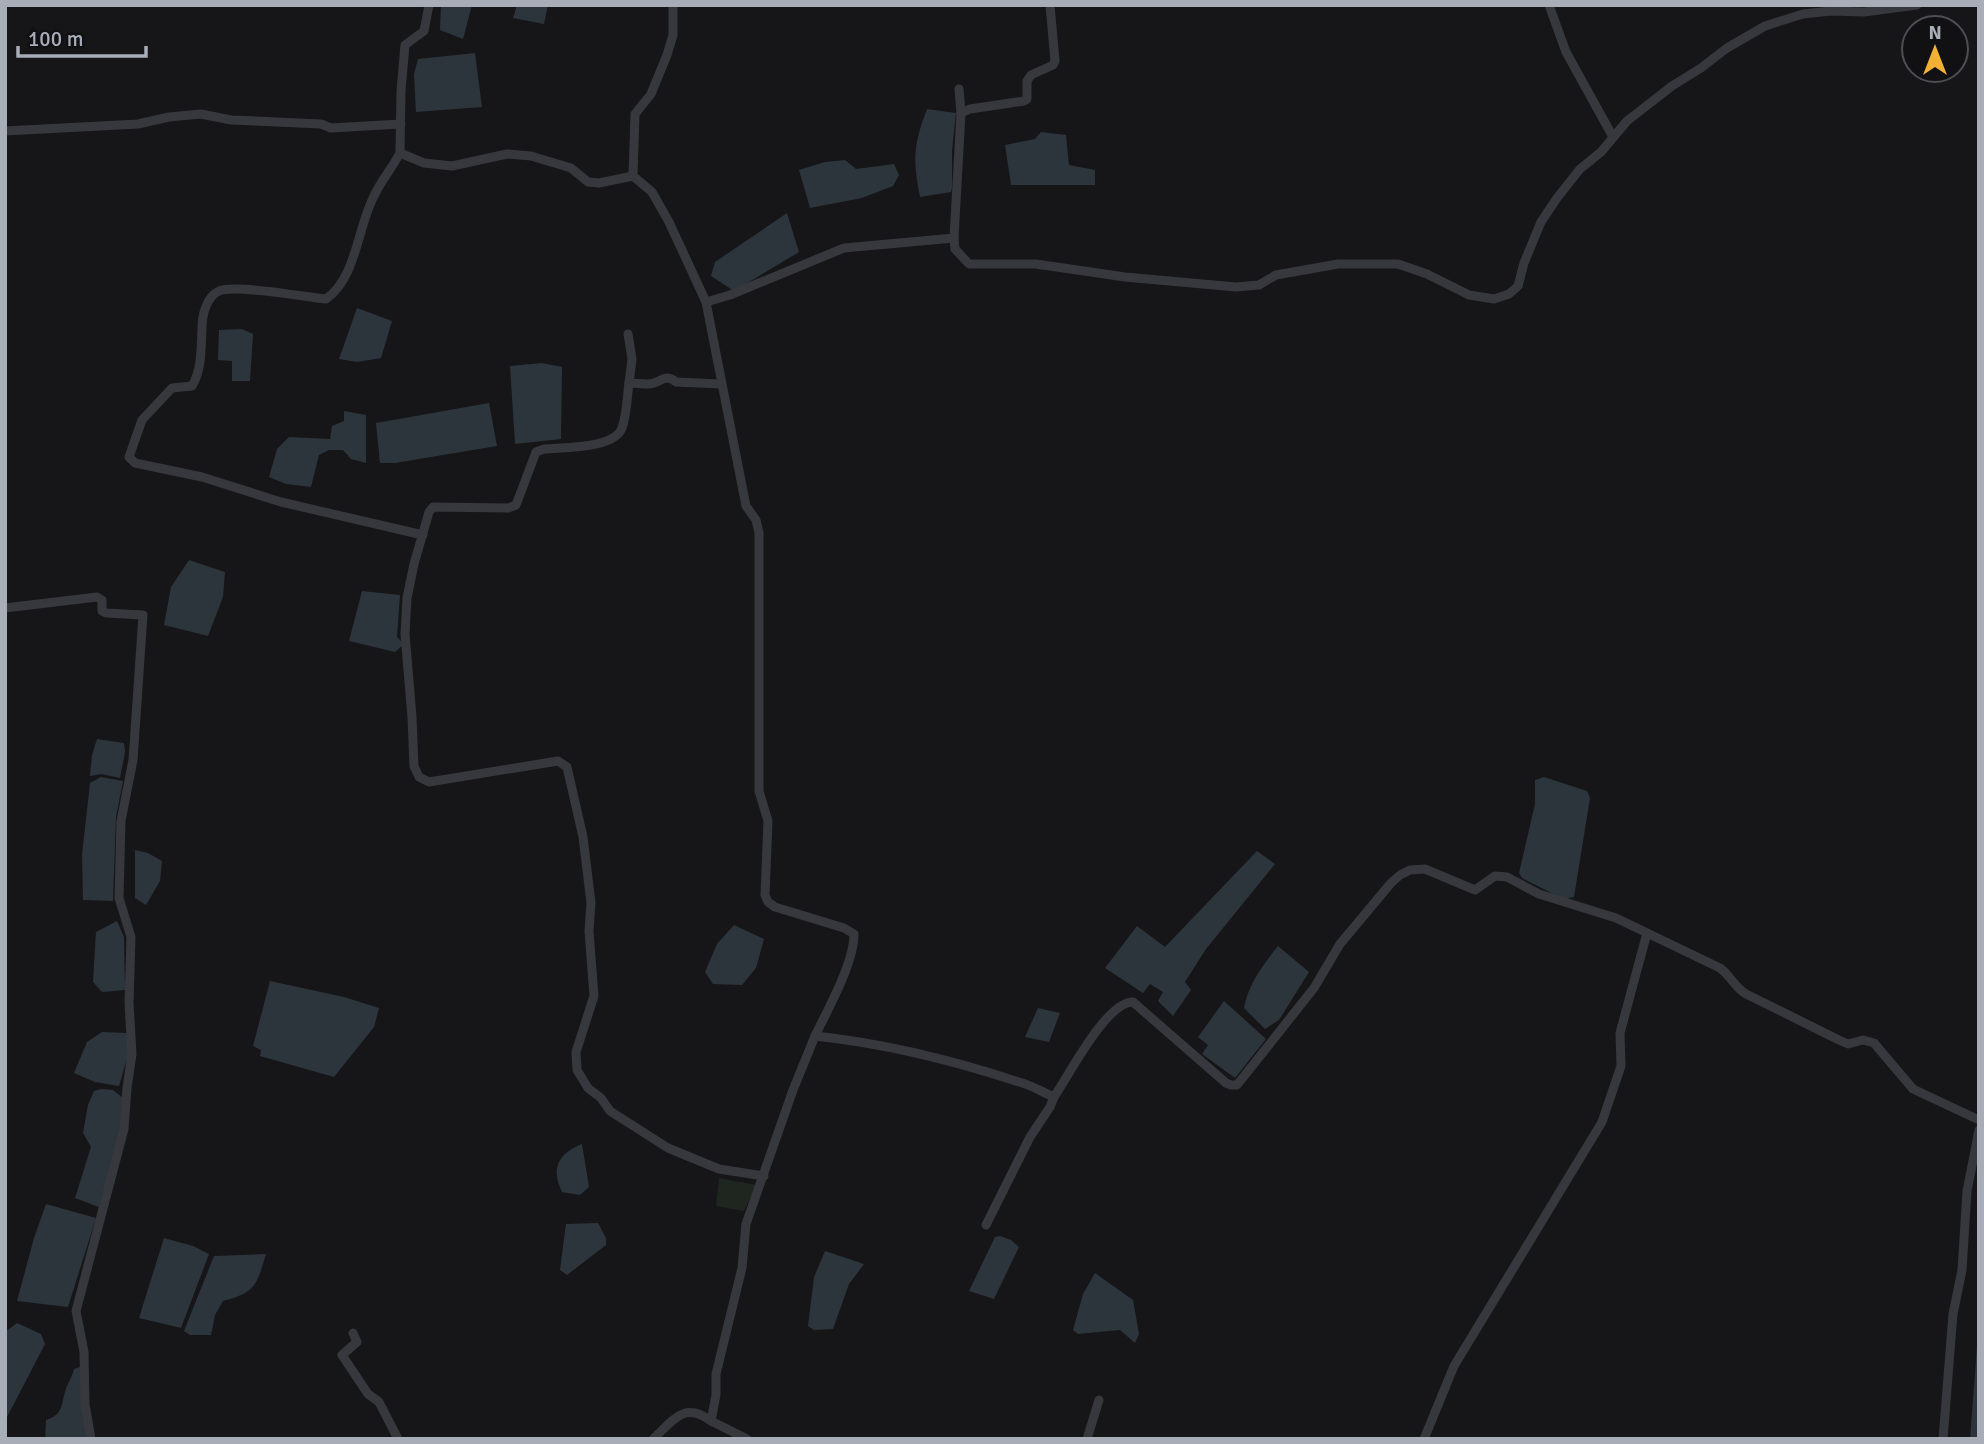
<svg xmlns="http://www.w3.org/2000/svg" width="1984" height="1444" font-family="Signika,sans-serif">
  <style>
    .green { fill: #1e261f }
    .water { fill: #2c353c }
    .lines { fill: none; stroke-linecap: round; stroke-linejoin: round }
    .street { stroke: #37383d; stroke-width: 9 }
  </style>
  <rect width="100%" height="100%" fill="#161618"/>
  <path class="green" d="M719,1178L756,1185L744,1211L716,1206Z"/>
  <g class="water">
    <path d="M441,5H472L463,39L440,30Z"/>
    <path d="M517,5H548L544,24L513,18Z"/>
    <path d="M475,53L482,107L416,112L414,74L418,59Z"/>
    <path d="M927,109L956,113L952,151V187L951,192L920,197C913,159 913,146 927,109Z"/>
    <path d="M1041,132L1066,135L1069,165L1095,170V185H1011L1005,145L1035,139Z"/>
    <path d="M845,160L856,169L894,164L899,175L893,186L862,198L810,208L799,170L825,162Z"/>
    <path d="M787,213L799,252L734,291L711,276L715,262Z"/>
    <path d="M357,308L392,321L381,358L357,362L339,359Z"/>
    <path d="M242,329L253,334L250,381H232V361L218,360L219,330Z"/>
    <path d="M542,363L562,367L561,439L515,444L510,366Z"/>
    <path d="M489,403L497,446L395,463H380L376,423Z"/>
    <path d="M344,411L366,415V463L351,459L343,450H329L319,455L311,487L286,484L269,477L277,449L289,437L330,439L332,426L344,421Z"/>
    <path d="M189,560L225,572L223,597L208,636L164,625L171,587Z"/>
    <path d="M362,591L400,595L397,637L404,644L395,652L349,641Z"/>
    <path d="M97,739L124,743L125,752L120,778L101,774L90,776L92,755Z"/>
    <path d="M101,777L123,781L116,817L113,901L83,900L82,855L90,783Z"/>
    <path d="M1544,777L1587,791L1590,798L1574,897L1563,899L1522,878L1519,873L1535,804V780Z"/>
    <path d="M135,850L148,853L162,861L160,881L146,905L135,898Z"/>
    <path d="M1257,851L1275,864L1206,949L1185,982L1191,990L1173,1016L1158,1001L1163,992L1150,984L1143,993L1105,968L1137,926L1165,947Z"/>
    <path d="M117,921L124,937L125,990L102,992L93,982L96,932Z"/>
    <path d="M734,925L764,939L756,968L742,985L713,984L705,972L717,944Z"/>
    <path d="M1278,946L1309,972L1279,1020L1265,1029L1244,1008C1248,984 1263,965 1278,946Z"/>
    <path d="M270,981L344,997L379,1008L374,1027L334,1077L260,1056L261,1050L253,1046Z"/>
    <path d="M1224,1001L1266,1039L1235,1078L1202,1054L1208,1045L1198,1037Z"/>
    <path d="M1038,1008L1060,1013L1049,1042L1025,1037Z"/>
    <path d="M102,1032L127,1033L129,1052L119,1086L95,1082L74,1073L87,1042Z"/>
    <path d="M101,1089L113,1090L123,1098L119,1136L99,1207L75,1198L91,1147L83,1133L88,1105L94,1091Z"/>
    <path d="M582,1144L589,1187L580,1195L562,1192C551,1169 557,1154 582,1144Z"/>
    <path d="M46,1204L96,1218L68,1307L17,1301L34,1238Z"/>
    <path d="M598,1223L606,1238V1245L567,1275L560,1270L566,1224Z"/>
    <path d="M1000,1236L1011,1240L1019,1247L994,1299L969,1291L995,1237Z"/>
    <path d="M164,1238L193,1246L209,1254L181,1328L139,1318Z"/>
    <path d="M825,1251L864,1264L849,1284L833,1329L814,1330L808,1326L814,1277Z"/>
    <path d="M266,1254C257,1284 256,1293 223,1301L215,1315L211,1335H190L184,1331L214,1256Z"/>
    <path d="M1095,1273L1133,1300L1139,1334L1135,1343L1120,1330L1078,1334L1073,1330L1083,1294Z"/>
    <path d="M1979,1320V1439H1970Z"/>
    <path d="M17,1323L41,1334L45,1344L5,1421V1332Z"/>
    <path d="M83,1366L88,1439H45L46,1420C63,1415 61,1405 65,1392C67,1384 72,1378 74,1369Z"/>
  </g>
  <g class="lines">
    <g class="street">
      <path d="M429,5L424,31L405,45L401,90L400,153L424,163L452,166L507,154L531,156L571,168L588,182L599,183L633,176L652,192L669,222L706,302L746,506L756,520L759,533V791L768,821L765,895L768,902L775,907L844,928L854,934C854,963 828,1009 815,1036"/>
      <path d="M1549,5L1566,52L1613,137"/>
      <path d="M961,113L970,109L1024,101L1027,99V81L1031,75L1053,65L1055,61L1050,5"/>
      <path d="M5,131L138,124L169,117L201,114L231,120L321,124L331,128L401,124"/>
      <path d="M400,153C392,168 381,181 374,196C357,228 357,277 326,299C307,297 233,284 219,291C206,297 202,316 202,328C201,347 202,370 192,386L172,388L142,420L129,457L135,463L202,477L281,502L423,535"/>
      <path d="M633,176L635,114L651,94L667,55L673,35V5"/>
      <path d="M954,238L955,249L969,264H1036L1125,277L1236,287L1259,285L1276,275L1338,264H1398L1427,274L1469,295L1494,299L1509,294L1518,286L1524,263L1541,222L1557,198L1580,169L1601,152L1627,121L1672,86L1701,68L1727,48L1765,26L1803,14L1831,11L1864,12L1917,5"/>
      <path d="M706,302L730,295L844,248L954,238L961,113L959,89"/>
      <path d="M628,334L632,359L629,383"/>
      <path d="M721,384L676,382C664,372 661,384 648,384C642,384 635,383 629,383C627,397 627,414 622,428C614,449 564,447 544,449L536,452L516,505L508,508L433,507L429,512L414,564L407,598L405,634L412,717L414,766L419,777L429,782L558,761L567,767L583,837L591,903L589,931L594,996L576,1052L577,1070L588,1088L601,1098L610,1111L668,1148L719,1169L764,1176"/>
      <path d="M5,608L97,597L102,600V611L106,613L143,615L133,760L121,821L119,898L131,937L129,1003L132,1054L127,1088L124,1129L76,1311L84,1352L85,1404L91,1439"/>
      <path d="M1054,1097C1069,1075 1107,1001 1133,1002L1226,1083L1231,1085H1237L1314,988L1340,944L1391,883L1400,875L1410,870L1425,869L1475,890L1495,876L1507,877L1539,894L1616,918L1720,968C1731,976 1734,987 1746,994L1839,1040L1848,1044L1863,1040L1874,1043L1913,1089L1979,1120"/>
      <path d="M353,1333L357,1342L342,1355L368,1394L379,1402L398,1439"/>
      <path d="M711,1421L747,1439"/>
      <path d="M653,1439C674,1420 684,1401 711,1421L716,1395V1374L742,1268L746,1224L793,1090L815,1036C882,1043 955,1061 1019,1082C1031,1085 1042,1092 1054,1097L1050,1107L1030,1137L986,1225"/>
      <path d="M1087,1439L1099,1400"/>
      <path d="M1424,1439L1454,1366L1602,1122L1621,1066L1620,1033L1647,933"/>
      <path d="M1943,1439L1953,1314L1962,1270L1967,1191L1979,1130"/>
    </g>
  </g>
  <rect width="1984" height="1444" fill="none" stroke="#a8adb8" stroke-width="14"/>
  <g transform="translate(1935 49)"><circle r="33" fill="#111113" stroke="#4d4f55" stroke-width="2"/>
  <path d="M0-5L12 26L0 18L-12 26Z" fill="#f2b134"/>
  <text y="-10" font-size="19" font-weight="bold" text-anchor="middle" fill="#a8adb8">N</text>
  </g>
  <path d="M18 46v10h128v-10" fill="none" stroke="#a8adb8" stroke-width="3.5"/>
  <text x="28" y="46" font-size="21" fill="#a8adb8" stroke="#111113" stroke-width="5" paint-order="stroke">100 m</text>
</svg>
